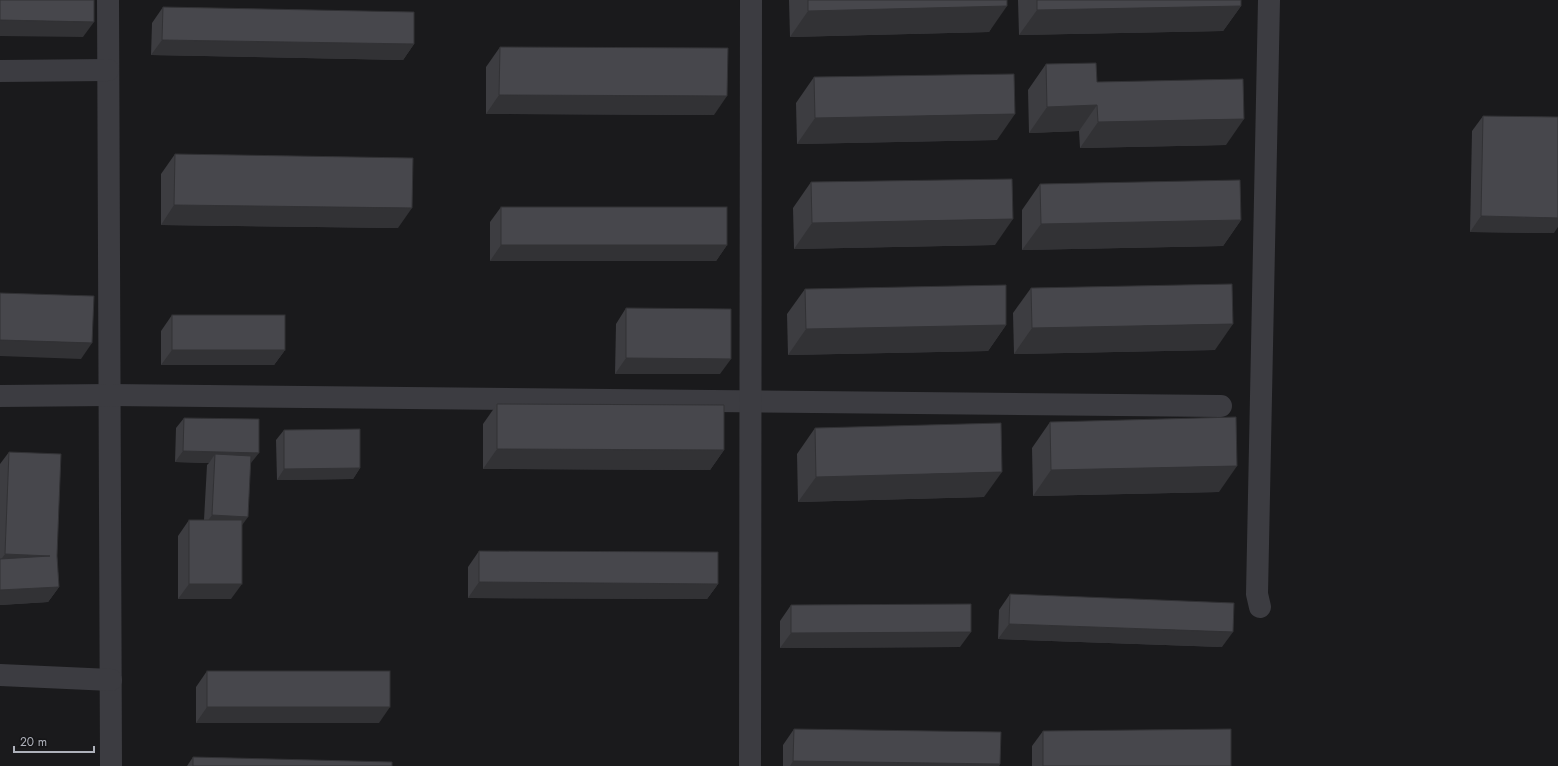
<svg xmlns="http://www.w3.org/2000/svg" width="1558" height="766" font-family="Jost,sans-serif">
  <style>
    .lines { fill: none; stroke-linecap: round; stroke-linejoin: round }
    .minor { stroke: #3c3c41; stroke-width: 22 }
    .wall { fill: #3d3d41 }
    .shaded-wall { fill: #323235 }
    .building { fill: #47474c; stroke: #323235 }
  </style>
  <rect width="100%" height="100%" fill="#1a1a1c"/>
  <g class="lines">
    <g class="minor">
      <path d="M108,0L111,766"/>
      <path d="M0,71L108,70"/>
      <path d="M0,396L110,395L1221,406"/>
      <path d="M1260,607L1257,594L1269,0"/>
      <path d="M0,675L111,680"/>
      <path d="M750,766L751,0"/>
    </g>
  </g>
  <g class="wall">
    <path d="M789,0H1007L989,32L790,37Z"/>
    <path d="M1018,0H1241V6L1223,31L1019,35Z"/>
    <path d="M163,7L414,44L403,60L151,55L152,23Z"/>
    <path d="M500,47L714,115L486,114V67Z"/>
    <path d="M1046,64L1097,82L1226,145L1080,148L1079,131L1029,133L1028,90Z"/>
    <path d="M814,77L997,140L797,144L796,103Z"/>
    <path d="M1483,116L1554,233L1470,232L1472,131Z"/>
    <path d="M175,154L398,228L161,225V174Z"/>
    <path d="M811,182L995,245L794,249L793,208Z"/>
    <path d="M1040,184L1241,220L1223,246L1022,250V210Z"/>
    <path d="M501,207L727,245L716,261H490V222Z"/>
    <path d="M1031,288L1215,350L1014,354L1013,313Z"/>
    <path d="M805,289L1006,325L988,351L788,355L787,314Z"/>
    <path d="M626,308L720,374H615L616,324Z"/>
    <path d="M172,315L285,350L274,365H161V331Z"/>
    <path d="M497,404L724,450L710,470L483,469V424Z"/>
    <path d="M184,418L251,463H250L231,599H178V536L189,520H204L207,465L209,463L175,462L176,428Z"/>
    <path d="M1050,422L1219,492L1033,496L1032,448Z"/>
    <path d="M815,428L984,497L798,502L797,454Z"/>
    <path d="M284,430L360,468L353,479L277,480L276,440Z"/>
    <path d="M9,452L57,556L59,587L48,602L0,605V464Z"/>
    <path d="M479,551L718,584L707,599L468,598V567Z"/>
    <path d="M1010,594L1222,647L998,639L999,610Z"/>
    <path d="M791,605L960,647L780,648V621Z"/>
    <path d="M207,671L379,723H196V687Z"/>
    <path d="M794,729L1000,764L999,766H783V745Z"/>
    <path d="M1043,731L1231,766H1032V746Z"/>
    <path d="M193,757L392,766H187Z"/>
  </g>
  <g class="shaded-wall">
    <path d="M1007,6L989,32L790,37L808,11Z"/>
    <path d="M1241,6L1223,31L1019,35L1037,10Z"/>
    <path d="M0,20L94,22L83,37L0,36Z"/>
    <path d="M162,40L414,44L403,60L151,55Z"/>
    <path d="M499,95L727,96L714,115L486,114Z"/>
    <path d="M1097,105L1079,131L1029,133L1047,107Z"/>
    <path d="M1015,114L997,140L797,144L815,118Z"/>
    <path d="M1244,119L1226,145L1080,148L1098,122Z"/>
    <path d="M174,205L412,208L398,228L161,225Z"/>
    <path d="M1481,216L1558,218V227L1554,233L1470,232Z"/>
    <path d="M1013,219L995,245L794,249L812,223Z"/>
    <path d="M1241,220L1223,246L1022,250L1041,224Z"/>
    <path d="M501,245H727L716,261H490Z"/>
    <path d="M1233,324L1215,350L1014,354L1032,328Z"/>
    <path d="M1006,325L988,351L788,355L806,329Z"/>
    <path d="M0,340L92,343L81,359L0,356Z"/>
    <path d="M172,350H285L274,365H161Z"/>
    <path d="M626,358L731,359L720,374H615Z"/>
    <path d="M497,449L724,450L710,470L483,469Z"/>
    <path d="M183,451L259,453L251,463H214L215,454L209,463L175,462Z"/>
    <path d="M1237,466L1219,492L1033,496L1051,470Z"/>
    <path d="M360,468L353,479L277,480L284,469Z"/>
    <path d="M1002,472L984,497L798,502L816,477Z"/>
    <path d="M212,515L248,517L240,528L204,526Z"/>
    <path d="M5,554L50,556L0,561Z"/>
    <path d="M479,582L718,584L707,599L468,598Z"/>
    <path d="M189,584H242L231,599H178Z"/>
    <path d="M59,587L48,602L0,605V590Z"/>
    <path d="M1009,624L1233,632L1222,647L998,639Z"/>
    <path d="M971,632L960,647L780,648L791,633Z"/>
    <path d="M207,707H390L379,723H196Z"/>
    <path d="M793,761L1000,764L999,766H790Z"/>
  </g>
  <g class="building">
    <path d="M0,0H94V22L0,20Z"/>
    <path d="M808,0H1007V6L808,11Z"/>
    <path d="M1037,0H1241V6L1037,10Z"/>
    <path d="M163,7L414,12V44L162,40Z"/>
    <path d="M500,47L728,48L727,96L499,95Z"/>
    <path d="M1096,63L1097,82L1243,79L1244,119L1098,122L1097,105L1047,107L1046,64Z"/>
    <path d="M1014,74L1015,114L815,118L814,77Z"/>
    <path d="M1483,116L1558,117V218L1481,216Z"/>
    <path d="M175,154L413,158L412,208L174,205Z"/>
    <path d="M1012,179L1013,219L812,223L811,182Z"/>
    <path d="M1240,180L1241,220L1041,224L1040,184Z"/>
    <rect x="501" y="207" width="226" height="38"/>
    <path d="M1232,284L1233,324L1032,328L1031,288Z"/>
    <path d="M1006,285V325L806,329L805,289Z"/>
    <path d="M0,293L94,296L92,343L0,340Z"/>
    <path d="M626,308L731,309V359L626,358Z"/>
    <rect x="172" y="315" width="113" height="35"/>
    <path d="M497,404L724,405V450L497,449Z"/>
    <path d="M1236,417L1237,466L1051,470L1050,422Z"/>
    <path d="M184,418L259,419V453L183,451Z"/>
    <path d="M1001,423L1002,472L816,477L815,428Z"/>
    <path d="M360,429V468L284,469V430Z"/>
    <path d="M9,452L61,454L57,556L59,587L0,590V559L50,556L5,554Z"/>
    <path d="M215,454L251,456L248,517L212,515Z"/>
    <rect x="189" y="520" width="53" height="64"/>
    <path d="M479,551L718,552V584L479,582Z"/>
    <path d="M1010,594L1234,603L1233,632L1009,624Z"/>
    <path d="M971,604V632L791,633V605Z"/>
    <rect x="207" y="671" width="183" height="36"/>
    <path d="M794,729L1001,732L1000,764L793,761Z"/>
    <path d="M1231,729V766H1043V731Z"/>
    <path d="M193,757L392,762V766H193Z"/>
  </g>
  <path d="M14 746v6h80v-6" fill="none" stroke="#aeb1ba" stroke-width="2"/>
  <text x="20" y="746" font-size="12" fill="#aeb1ba" stroke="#151517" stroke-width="3" paint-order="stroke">20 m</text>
</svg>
